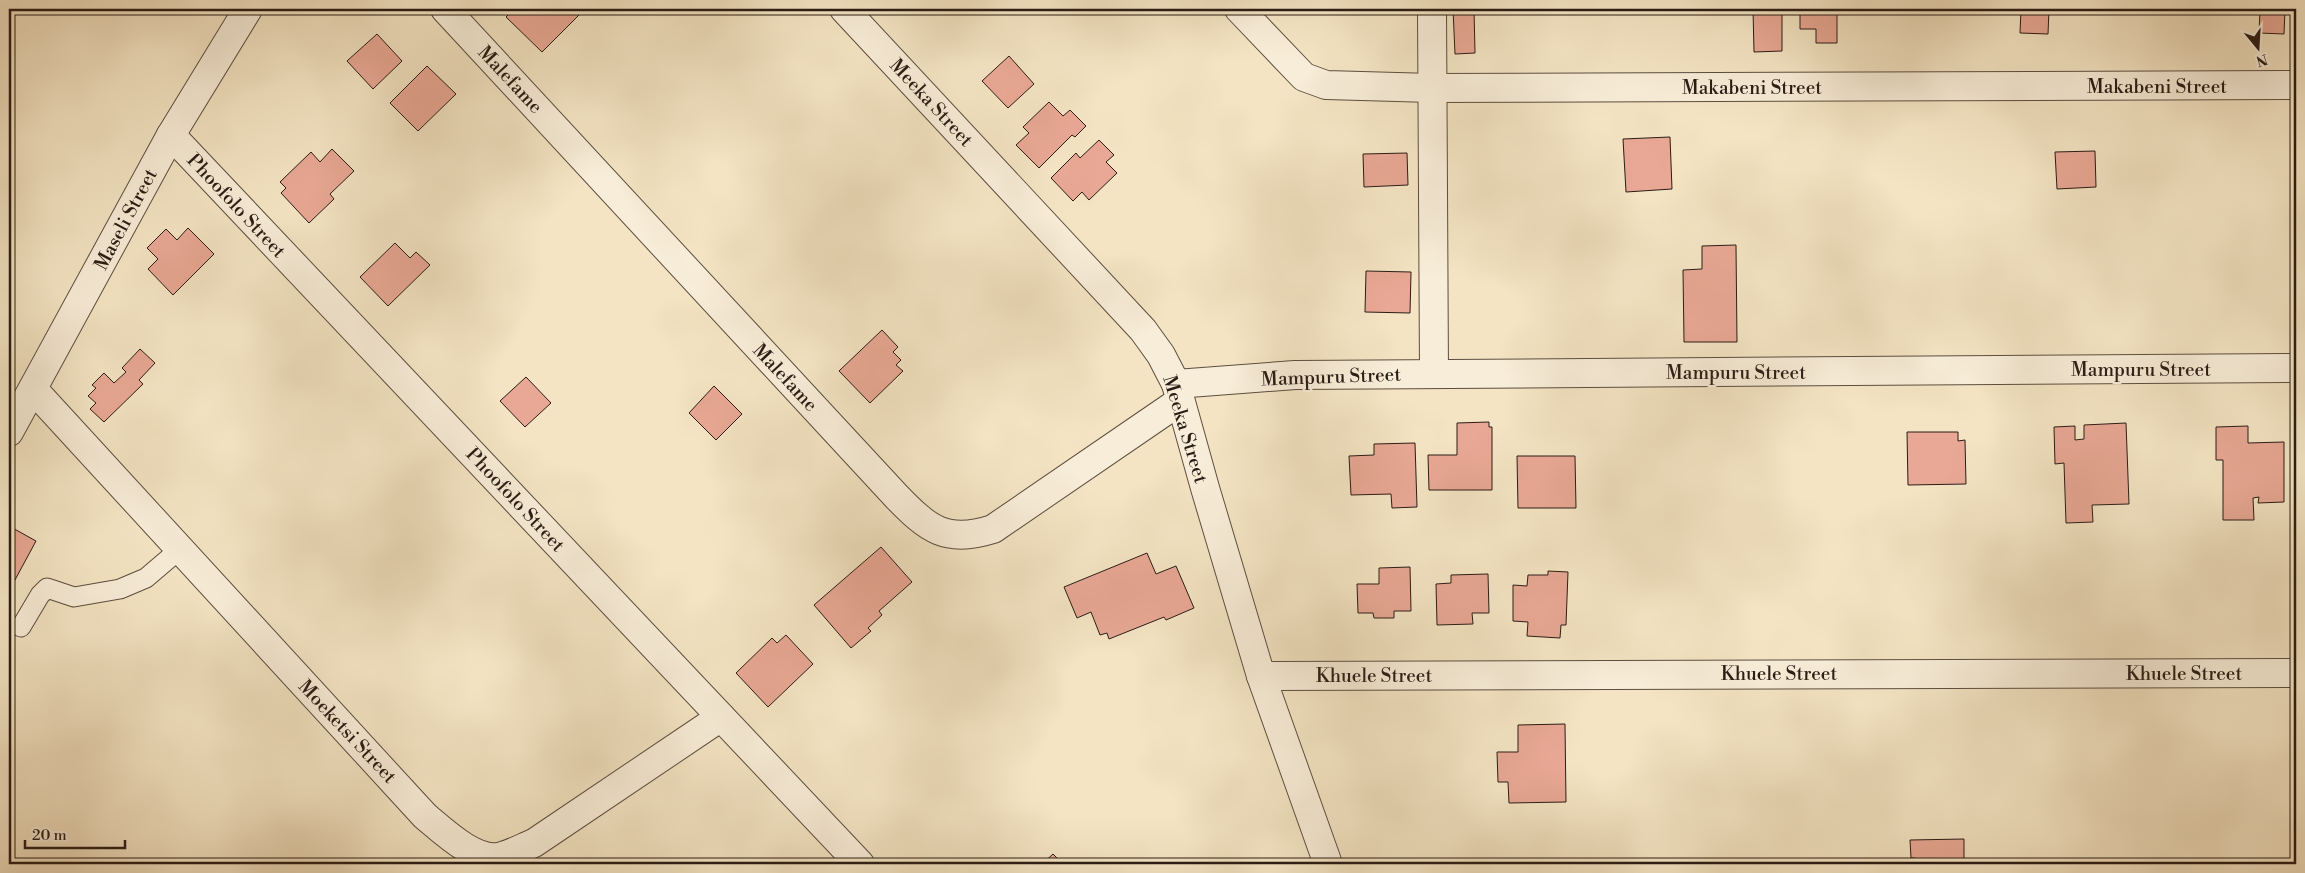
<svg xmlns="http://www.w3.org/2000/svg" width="2305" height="873" font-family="'Libre Bodoni',serif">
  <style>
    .building { fill: #e9a895; stroke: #2a1c15 }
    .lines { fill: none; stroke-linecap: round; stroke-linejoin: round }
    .service-casing { stroke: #5c4e40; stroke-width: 21 }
    .pedestrian-casing { stroke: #5c4e40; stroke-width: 30 }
    .minor-casing { stroke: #5c4e40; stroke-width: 30 }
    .service { stroke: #f8edd8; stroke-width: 19 }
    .pedestrian { stroke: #f8edd8; stroke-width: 28 }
    .minor { stroke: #f8edd8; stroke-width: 28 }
    .labels { text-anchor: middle; stroke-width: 4.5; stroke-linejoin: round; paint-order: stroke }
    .street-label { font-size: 19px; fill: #2a1c15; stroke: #f8edd8 }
  </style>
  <rect width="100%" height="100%" fill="#f4e4c3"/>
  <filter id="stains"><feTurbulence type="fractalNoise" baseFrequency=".004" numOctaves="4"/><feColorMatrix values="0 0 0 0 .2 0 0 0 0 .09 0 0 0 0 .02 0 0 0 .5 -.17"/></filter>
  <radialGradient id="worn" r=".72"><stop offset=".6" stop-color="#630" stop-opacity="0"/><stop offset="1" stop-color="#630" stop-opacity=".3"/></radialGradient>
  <g class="building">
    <path d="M514,9H585L542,52L506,17Z"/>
    <path d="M1453,9H1474L1475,53L1455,54Z"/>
    <path d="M1753,9H1782V51L1754,52Z"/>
    <path d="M1800,9H1850V13H1837V43H1816V29H1800Z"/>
    <path d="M2021,9H2049L2048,34L2020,33Z"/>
    <path d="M2260,9H2285L2284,34L2259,33Z"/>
    <path d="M377,34L402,61L373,89L347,61Z"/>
    <path d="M1009,56L1034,84L1008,108L982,81Z"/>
    <path d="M427,66L456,94L418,131L390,103Z"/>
    <path d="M1049,102L1063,116L1070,110L1086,126L1075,137L1072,135L1039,168L1016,145L1029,133L1023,127Z"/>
    <path d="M1670,137L1672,189L1626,192L1623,139Z"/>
    <path d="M1099,140L1114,155L1106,162L1117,173L1089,200L1082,192L1073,201L1051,178L1076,153L1080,158Z"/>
    <path d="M332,149L354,171L330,194L334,199L309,223L281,193L286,188L280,182L311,152L320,162Z"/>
    <path d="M2095,151L2096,187L2057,189L2055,152Z"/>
    <path d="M1407,153L1408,185L1364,187L1363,154Z"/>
    <path d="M188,228L214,254L173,295L148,269L158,259L147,248L166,229L177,240Z"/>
    <path d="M395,243L410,258L416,252L430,265L388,306L360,277Z"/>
    <path d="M1736,245L1737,342H1684L1683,270L1702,269V246Z"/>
    <path d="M1366,271L1411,272L1410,313L1365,312Z"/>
    <path d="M882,330L898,347L893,352L901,360L896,365L903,371L870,403L839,371Z"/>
    <path d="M140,349L155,363L139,380L143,384L104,422L90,409L96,403L88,396L96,388L92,385L104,373L114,383L126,372L122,368Z"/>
    <path d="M526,377L551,403L525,427L500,401Z"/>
    <path d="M714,386L742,414L716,440L689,413Z"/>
    <path d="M1489,422V427H1492V490H1429L1428,455H1457V423Z"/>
    <path d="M2126,423L2129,504L2092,505L2093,522L2066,523L2064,463L2055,464L2054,427L2075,426V440L2084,439V425Z"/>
    <path d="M2248,426V443L2284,442V502L2258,503L2259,497L2253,498L2254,520H2223V460H2216V427Z"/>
    <path d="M1907,432H1958V441L1965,440L1966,484L1908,485Z"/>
    <path d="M1415,443L1417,507L1392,508L1391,494L1351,495L1349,456L1374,455V444Z"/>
    <path d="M1517,456H1575L1576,508H1518Z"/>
    <path d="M9,526L36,541L9,591Z"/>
    <path d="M881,547L912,582L879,611L882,615L868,628L871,631L851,648L814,605Z"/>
    <path d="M1147,553L1156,574L1176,566L1194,608L1166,620L1164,617L1109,639L1107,633L1100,635L1091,612L1077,618L1064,587Z"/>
    <path d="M1410,567L1411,611H1394V618H1374L1373,613H1358L1357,584H1379V568Z"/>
    <path d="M1548,571L1568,572L1566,625H1561L1560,638L1527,636L1528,622L1513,621V585L1527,586L1528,575H1548Z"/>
    <path d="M1488,574L1489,613H1472L1473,624L1437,625L1436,584L1451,583V575Z"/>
    <path d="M786,635L813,664L768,707L736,673L772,638L777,643Z"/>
    <path d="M1565,724L1566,802L1509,803L1508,782H1498L1497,752H1518V725Z"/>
    <path d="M1964,839V863L1916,864L1915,858H1911L1910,840Z"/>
    <path d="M1053,854L1063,864H1042Z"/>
  </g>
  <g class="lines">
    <defs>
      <path id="service" d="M21,627L40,595L47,588L74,597L120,589L146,578L180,549"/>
      <path id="pedestrian" d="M1432,9L1434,373"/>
      <g id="minor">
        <path d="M445,9L897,497C928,529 946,544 993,529L1180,401"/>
        <path d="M844,9L1143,330L1161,355L1176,384L1205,488L1261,676L1328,864"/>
        <path d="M1239,9L1304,77L1326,85L1432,88L2296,85"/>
        <path d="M171,135L860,864"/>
        <path d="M1176,384L1295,375L2296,368"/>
        <path d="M33,389L425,816C443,831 477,864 502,856C513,853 524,847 534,843L721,717"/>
        <path d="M9,432L171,135L248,9"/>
        <path d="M1261,676L2296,673"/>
      </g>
    </defs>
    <use href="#service" class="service-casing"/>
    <use href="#pedestrian" class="pedestrian-casing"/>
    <use href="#minor" class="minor-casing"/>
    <use href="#service" class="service"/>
    <use href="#pedestrian" class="pedestrian"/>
    <use href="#minor" class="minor"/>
  </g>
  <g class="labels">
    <g class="street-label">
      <text transform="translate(511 79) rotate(47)" y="7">Malefame</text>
      <text x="2157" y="93">Makabeni Street</text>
      <text x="1752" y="94">Makabeni Street</text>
      <text transform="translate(932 102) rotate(47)" y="7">Meeka Street</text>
      <text transform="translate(237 205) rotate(47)" y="7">Phoofolo Street</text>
      <text transform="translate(125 219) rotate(-62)" y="7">Maseli Street</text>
      <text x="2141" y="376">Mampuru Street</text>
      <text x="1736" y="379">Mampuru Street</text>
      <text transform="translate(1331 376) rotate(-2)" y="7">Mampuru Street</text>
      <text transform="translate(786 377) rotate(47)" y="7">Malefame</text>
      <text transform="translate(1186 429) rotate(73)" y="7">Meeka Street</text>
      <text transform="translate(516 499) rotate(47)" y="7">Phoofolo Street</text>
      <text x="1779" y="680">Khuele Street</text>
      <text x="2184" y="680">Khuele Street</text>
      <text x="1374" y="682">Khuele Street</text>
      <text transform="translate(348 731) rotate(47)" y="7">Moeketsi Street</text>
    </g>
  </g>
  <rect width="2305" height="873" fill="none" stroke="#f4e4c3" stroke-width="30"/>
  <rect x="10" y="10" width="2285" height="853" fill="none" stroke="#2a1c15" stroke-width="2.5"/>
  <rect x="15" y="15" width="2275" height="843" fill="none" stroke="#2a1c15"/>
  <g transform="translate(2258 48) rotate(162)" stroke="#f8edd8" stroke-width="4" paint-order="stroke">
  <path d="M0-4L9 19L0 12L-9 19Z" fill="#2a1c15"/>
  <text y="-8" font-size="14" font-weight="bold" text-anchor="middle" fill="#2a1c15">N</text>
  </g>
  <path d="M25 840v8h100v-8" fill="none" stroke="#2a1c15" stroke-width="2.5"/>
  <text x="32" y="840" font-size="15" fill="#2a1c15" stroke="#f8edd8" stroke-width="4" paint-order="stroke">20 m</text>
  <rect width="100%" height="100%" filter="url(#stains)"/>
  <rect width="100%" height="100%" fill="url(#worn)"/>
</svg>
